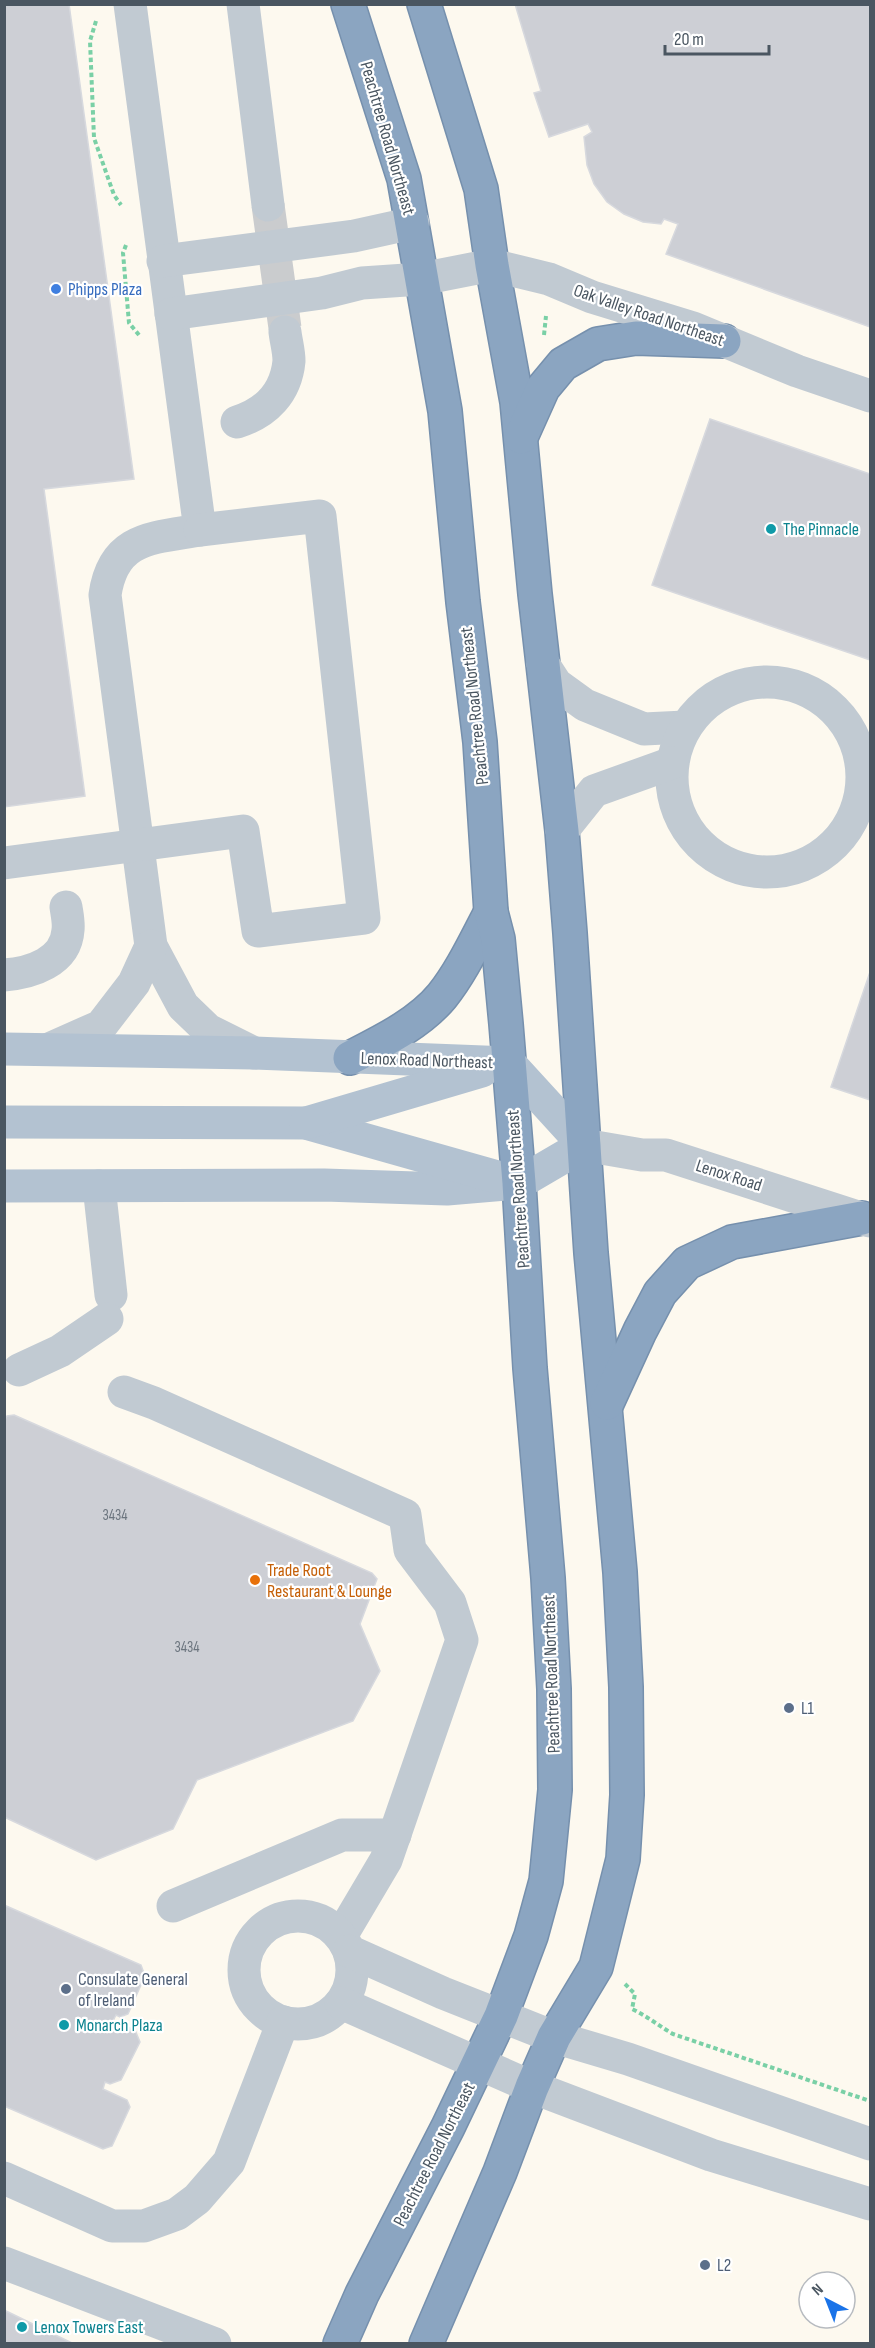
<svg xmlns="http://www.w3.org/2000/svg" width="875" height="2348" font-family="'Sofia Sans Condensed',sans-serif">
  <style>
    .commercial { fill: #fdf9ef; fill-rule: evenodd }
    .building { fill: #cdcfd5; stroke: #d7d9de; stroke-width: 1.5 }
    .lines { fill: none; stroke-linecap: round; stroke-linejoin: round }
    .minor-tunnel { stroke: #caccce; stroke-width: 33; stroke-dasharray: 33 16; stroke-linecap: butt }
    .highway-casing { stroke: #7690ad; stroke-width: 36 }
    .path { stroke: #7ad0a6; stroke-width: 4; stroke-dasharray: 4.5 3; stroke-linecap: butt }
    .minor { stroke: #c1cad2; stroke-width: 33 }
    .major { stroke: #b3c2d1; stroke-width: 33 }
    .highway { stroke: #8ba5c1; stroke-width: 33 }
    .shop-dot { fill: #3f7fe0; stroke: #fff; stroke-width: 2 }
    .culture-dot { fill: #0f9aa8; stroke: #fff; stroke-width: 2 }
    .food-dot { fill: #e8710a; stroke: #fff; stroke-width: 2 }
    .service-dot { fill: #5c6f8a; stroke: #fff; stroke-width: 2 }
    .labels { text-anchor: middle; stroke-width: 4.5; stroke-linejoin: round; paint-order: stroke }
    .number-label { font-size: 15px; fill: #6b747e }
    .street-label { font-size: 18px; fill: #4a5661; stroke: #fff }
    .shop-label { font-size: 18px; fill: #366cbe; stroke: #fff; text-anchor: start }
    .culture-label { font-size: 18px; fill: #0d838f; stroke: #fff; text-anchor: start }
    .food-label { font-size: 18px; fill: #c56008; stroke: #fff; text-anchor: start }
    .service-label { font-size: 18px; fill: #4e5e75; stroke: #fff; text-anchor: start }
  </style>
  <rect width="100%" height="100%" fill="#f5f3f3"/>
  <path class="commercial" d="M5,5H870V2343L5,2344ZM809,2282H845V2318H809Z"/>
  <g class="building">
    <path d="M4,4H69L134,479L44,489L85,796L4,807Z"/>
    <path d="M515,4H870V327L666,254L678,224L664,219L661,224L643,222L624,214L607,202L594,184L587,165L584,137L592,132L588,124L549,137L534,93L541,91Z"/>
    <path d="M710,419L870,474V660L652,585Z"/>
    <path d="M870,972V1100L831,1087Z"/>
    <path d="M14,1415L372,1573L377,1579L360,1624L380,1671L353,1721L197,1780L173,1829L96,1860L4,1817V1421L7,1416Z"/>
    <path d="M4,1905L141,1965L145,1976L128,2014L120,2017L116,2015L113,2021L135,2030L140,2042L121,2080L110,2084L105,2082L103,2089L127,2100L130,2107L112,2146L103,2149L4,2106Z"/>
    <path d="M4,2310L74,2344H4Z"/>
  </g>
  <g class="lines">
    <path class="minor-tunnel" d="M268,205L285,328"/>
    <defs>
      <g id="highway">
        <path d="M424,4L481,189L492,265L517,402L535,594L562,831L570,933L591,1253L620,1572L626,1687L627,1795L623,1859L596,1967L554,2037L532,2087L500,2172L426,2344"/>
        <path d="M521,437L543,388L563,364L598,344L636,338L724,341"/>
        <path d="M350,1058C381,1042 419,1024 442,996C462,971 476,940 491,912"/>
        <path d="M607,1403L640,1331L660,1293L687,1263L732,1242L862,1218"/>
        <path d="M340,2344L362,2294L448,2127L501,2016L531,1936L546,1881L555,1790L554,1689L548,1578L530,1368L519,1183L506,1024L498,939L491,912L480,742L463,602L445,411L404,179L348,4"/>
      </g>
    </defs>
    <use href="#highway" class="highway-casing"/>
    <g class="path">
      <path d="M96,21L90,41L94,138L114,195L121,205"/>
      <path d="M126,245L123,253L129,323L139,335"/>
      <path d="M544,335L546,316"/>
      <path d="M625,1984L635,1994L632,2009C647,2016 659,2026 673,2034L870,2101"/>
    </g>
    <g class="minor">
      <path d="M130,4L200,530C152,538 113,537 105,595L151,946L183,1006L208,1030L254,1053"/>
      <path d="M243,4L268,205"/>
      <path d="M163,261L354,236L413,223"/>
      <path d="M171,314L322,293L362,283L421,279L492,265L549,279L592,297L693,328L797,371L870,396"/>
      <path d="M237,422C266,413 286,393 289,361C289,351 286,341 285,332"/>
      <path d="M543,664L556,684L585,705L644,729L685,727"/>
      <circle cx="767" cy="777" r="95"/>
      <path d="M562,831L594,791L672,763"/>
      <path d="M4,863L243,831L258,931L364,918L320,516L200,530"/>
      <path d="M4,975C31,973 66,962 68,930C69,923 67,914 66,907"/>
      <path d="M49,1049L101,1026L134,983L151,946"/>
      <path d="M584,1145L642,1155H666L870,1221"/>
      <path d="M99,1186L111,1295"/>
      <path d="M19,1370L60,1351L107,1319"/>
      <path d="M124,1392L154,1403L405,1515L410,1550L450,1603L462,1640L386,1860L341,1936"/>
      <path d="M173,1906L342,1835H395"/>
      <circle cx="298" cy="1970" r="54"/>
      <path d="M349,1951L443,1993L554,2037L628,2059L870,2144"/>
      <path d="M341,2003L532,2087L711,2155L870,2204"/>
      <path d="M4,2178L112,2226H144L177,2214L197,2199L229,2162L283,2022"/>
      <path d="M4,2263L215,2344"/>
    </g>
    <g class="major">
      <path d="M4,1049L254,1053L509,1063L584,1145L519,1183L447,1189L324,1185L4,1186"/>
      <path d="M4,1122L306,1123L497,1177"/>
      <path d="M306,1123L482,1071"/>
    </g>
    <use href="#highway" class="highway"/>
  </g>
  <circle class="shop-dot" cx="56" cy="289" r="6"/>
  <g class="culture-dot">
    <circle cx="771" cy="529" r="6"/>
    <circle cx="64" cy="2025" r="6"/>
    <circle cx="22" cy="2327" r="6"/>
  </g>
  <circle class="food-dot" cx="255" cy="1580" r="6"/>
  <g class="service-dot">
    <circle cx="789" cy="1708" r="6"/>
    <circle cx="66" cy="1989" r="6"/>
    <circle cx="705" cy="2265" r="6"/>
  </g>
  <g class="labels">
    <g class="number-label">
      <text x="115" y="1520">3434</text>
      <text x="187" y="1652">3434</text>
    </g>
    <g class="street-label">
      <text transform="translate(388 138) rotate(74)" y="6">Peachtree Road Northeast</text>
      <text transform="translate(649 315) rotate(19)" y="6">Oak Valley Road Northeast</text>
      <text transform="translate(474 706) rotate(-96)" y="6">Peachtree Road Northeast</text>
      <text transform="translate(427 1060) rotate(2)" y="6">Lenox Road Northeast</text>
      <text transform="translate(729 1175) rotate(18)" y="6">Lenox Road</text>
      <text transform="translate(518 1189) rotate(-94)" y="6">Peachtree Road Northeast</text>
      <text transform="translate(551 1674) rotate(-92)" y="6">Peachtree Road Northeast</text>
      <text transform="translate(434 2154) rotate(-63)" y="6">Peachtree Road Northeast</text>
    </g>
    <g class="shop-label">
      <text x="68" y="295">Phipps Plaza</text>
    </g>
    <g class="culture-label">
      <text x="783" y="535">The Pinnacle</text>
      <text x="76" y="2031">Monarch Plaza</text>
      <text x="34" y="2333">Lenox Towers East</text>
    </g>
    <g class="food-label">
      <text x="267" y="1576">Trade Root<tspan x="267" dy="21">Restaurant &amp; Lounge</tspan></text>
    </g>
    <g class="service-label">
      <text x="801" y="1714">L1</text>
      <text x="78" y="1985">Consulate General<tspan x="78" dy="21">of Ireland</tspan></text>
      <text x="717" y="2271">L2</text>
    </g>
  </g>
  <rect width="875" height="2348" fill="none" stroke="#4a5661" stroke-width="12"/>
  <g transform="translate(827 2300) rotate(318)"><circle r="28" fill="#ffffff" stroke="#b7bbc0" stroke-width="1.5"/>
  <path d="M0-4.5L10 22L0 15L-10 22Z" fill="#1a73e8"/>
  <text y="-9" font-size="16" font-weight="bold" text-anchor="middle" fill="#4a5661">N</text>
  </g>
  <path d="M665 45v9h104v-9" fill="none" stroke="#4a5661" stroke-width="3"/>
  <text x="674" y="45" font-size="18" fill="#4a5661" stroke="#ffffff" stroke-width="4.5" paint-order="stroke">20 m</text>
</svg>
